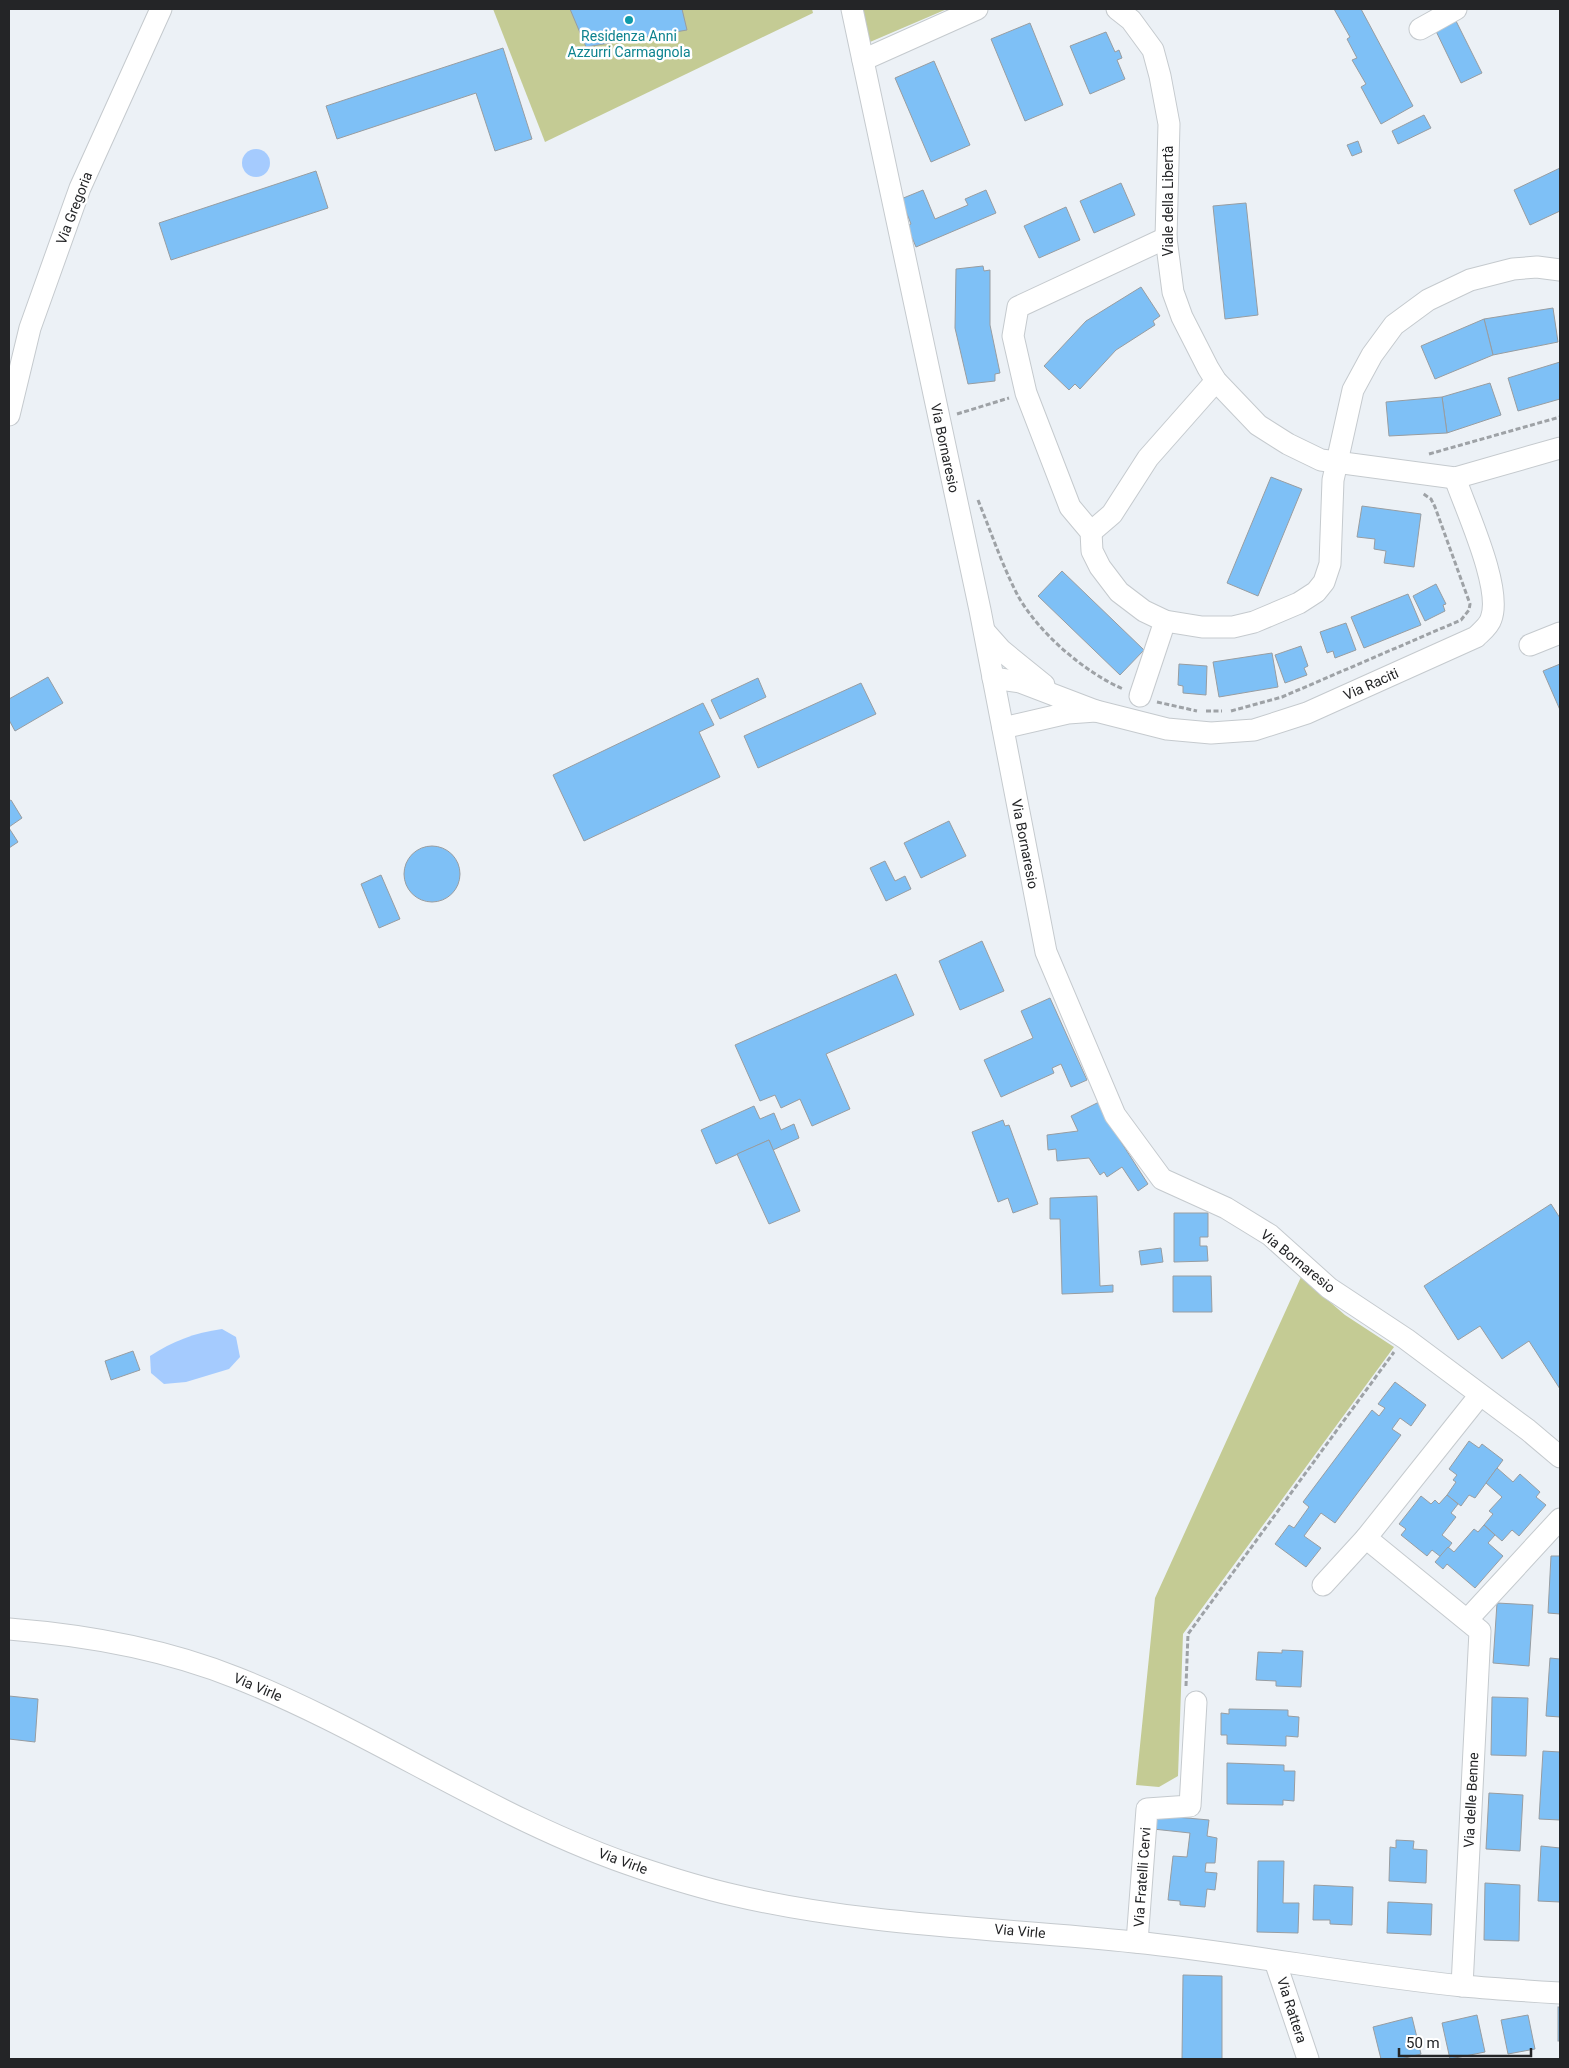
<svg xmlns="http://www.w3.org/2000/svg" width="1569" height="2068" font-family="Roboto,sans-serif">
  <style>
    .green { fill: #c4cb94 }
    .water { fill: #a5cbfe }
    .building { fill: #7ec0f6; stroke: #989da1 }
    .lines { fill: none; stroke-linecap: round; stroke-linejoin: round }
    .minor-casing { stroke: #c5cace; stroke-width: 23 }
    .path { stroke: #9ea2a6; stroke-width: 3; stroke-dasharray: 5 2.5; stroke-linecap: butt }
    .minor { stroke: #fff; stroke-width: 21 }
    .culture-dot { fill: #0f9aa8; stroke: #fff; stroke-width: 2 }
    .labels { text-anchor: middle; stroke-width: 5; stroke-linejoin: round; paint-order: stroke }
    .culture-label { font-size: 14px; fill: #0d838f; stroke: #fff }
    .street-label { font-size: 14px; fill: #242527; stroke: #fff }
  </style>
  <rect width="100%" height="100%" fill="#ecf1f6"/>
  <g class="green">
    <path d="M493,9H812L813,13L545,142Z"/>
    <path d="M862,9H947L870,42Z"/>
    <path d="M1301,1277L1345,1315L1394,1347L1183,1634L1178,1776L1159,1787L1136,1785L1155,1598Z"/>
  </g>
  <g class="water">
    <circle cx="256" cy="163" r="14"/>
    <path d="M222,1329L236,1337L240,1357L229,1369L186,1382L164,1384L151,1373L150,1356C173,1341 194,1333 222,1329Z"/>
  </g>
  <g class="building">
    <path d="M570,9H682L687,30L586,47Z"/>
    <path d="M1334,9H1361L1413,106L1381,124L1361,87L1366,84L1352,60L1357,58L1347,39L1350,37Z"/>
    <path d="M1454,17L1482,73L1461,83L1434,27Z"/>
    <path d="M1030,23L1063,105L1025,121L991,39Z"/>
    <path d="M1106,32L1115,52L1119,50L1122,58L1117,60L1125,79L1090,94L1070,46Z"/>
    <path d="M503,48L532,139L495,151L476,93L337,139L326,106Z"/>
    <path d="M934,61L970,145L931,162L895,78Z"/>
    <path d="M1424,115L1431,128L1398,144L1392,131Z"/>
    <path d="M1358,141L1362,152L1352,156L1347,145Z"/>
    <path d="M1560,168V211L1530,225L1514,190Z"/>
    <path d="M316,171L328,208L171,260L159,223Z"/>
    <path d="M1121,183L1135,215L1094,233L1080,201Z"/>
    <path d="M923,190L935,219L968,205L965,199L986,190L996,213L916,247L907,226L911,224L901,199Z"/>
    <path d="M1246,203L1258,315L1225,319L1213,206Z"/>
    <path d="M1066,207L1080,240L1039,258L1024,226Z"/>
    <path d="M983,266L984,271L990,270V325L1000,373L995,374V381L968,384L955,328L956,269Z"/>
    <path d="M1141,287L1160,316L1153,321L1155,325L1116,350L1080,389L1075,384L1069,390L1044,366L1086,321Z"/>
    <path d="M1553,308L1558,342L1493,355L1484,319Z"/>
    <path d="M1484,319L1493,355L1435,379L1421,346Z"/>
    <path d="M1560,362V399L1518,411L1508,378Z"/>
    <path d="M1490,383L1501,415L1447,433L1442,397Z"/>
    <path d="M1442,397L1447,433L1389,436L1386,402Z"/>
    <path d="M1271,477L1302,489L1258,596L1227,583Z"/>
    <path d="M1362,506L1421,514L1414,567L1384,563L1386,551L1374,549L1375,539L1357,537Z"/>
    <path d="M1062,571L1144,650L1120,675L1038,596Z"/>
    <path d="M1436,584L1446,604L1443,605L1445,611L1425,621L1413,596Z"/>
    <path d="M1408,594L1421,625L1364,648L1351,617Z"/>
    <path d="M1346,623L1356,650L1335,658L1333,651L1327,653L1320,632Z"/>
    <path d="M1301,646L1308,666L1304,668L1307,675L1285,683L1275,655Z"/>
    <path d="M1272,653L1278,687L1219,697L1213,662Z"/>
    <path d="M1179,664L1207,666L1206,695L1183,693V686L1178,685Z"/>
    <path d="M1560,664V710L1543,671Z"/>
    <path d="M48,677L63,703L15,731L9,720V699Z"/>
    <path d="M758,678L766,697L720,719L711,700Z"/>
    <path d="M861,683L876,714L758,768L744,736Z"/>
    <path d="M703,703L714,725L699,732L720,777L584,841L553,775Z"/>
    <path d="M11,800L22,818L9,827V801Z"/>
    <path d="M949,821L966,856L921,878L904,843Z"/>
    <path d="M9,828L18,842L9,848Z"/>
    <circle cx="432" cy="874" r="28"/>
    <path d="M885,861L895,881L905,876L911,889L886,901L870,868Z"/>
    <path d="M381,875L400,919L379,928L361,884Z"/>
    <path d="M982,941L1004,991L960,1010L939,961Z"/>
    <path d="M896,974L914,1015L826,1054L850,1109L812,1126L800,1099L781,1108L775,1095L760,1101L735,1045Z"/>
    <path d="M1050,998L1087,1080L1071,1087L1061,1064L1052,1068L1054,1073L1001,1097L984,1060L1033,1038L1021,1011Z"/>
    <path d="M1099,1102L1114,1131L1148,1184L1138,1191L1122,1167L1107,1177L1104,1172L1100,1175L1089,1158L1057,1161L1056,1149L1048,1150L1047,1135L1078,1131L1071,1116Z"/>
    <path d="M754,1106L760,1119L774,1113L781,1130L794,1124L799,1138L773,1150L769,1140L716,1164L701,1130Z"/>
    <path d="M1003,1120L1005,1126L1009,1125L1038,1204L1013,1213L1008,1198L998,1202L972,1132Z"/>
    <path d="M769,1140L800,1211L769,1224L737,1154Z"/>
    <path d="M1097,1196L1100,1286L1113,1285V1292L1062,1294L1060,1219H1050V1198Z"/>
    <path d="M1551,1204L1560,1218V1389L1529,1341L1502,1359L1480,1326L1458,1340L1424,1286Z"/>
    <path d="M1174,1213H1208V1237H1200V1246H1207L1208,1261L1174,1262Z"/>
    <path d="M1161,1248L1163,1262L1141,1265L1139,1251Z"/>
    <path d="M1173,1276H1211L1212,1312H1173Z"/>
    <path d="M133,1351L140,1370L111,1380L105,1361Z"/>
    <path d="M1395,1382L1426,1405L1411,1426L1400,1418L1392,1429L1401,1435L1335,1523L1321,1513L1304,1536L1321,1548L1306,1567L1275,1544L1289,1525L1294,1528L1309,1507L1303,1502L1372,1410L1379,1416L1385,1408L1378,1404Z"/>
    <path d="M1469,1441L1479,1448L1482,1444L1503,1460L1475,1498L1469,1495L1461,1506L1447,1495L1456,1482L1453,1480L1457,1475L1449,1469Z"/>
    <path d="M1497,1468L1513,1482L1520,1474L1540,1492L1536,1497L1546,1505L1519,1536L1512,1530L1502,1541L1484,1525L1493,1514L1489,1511L1502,1497L1486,1483Z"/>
    <path d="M1447,1495L1458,1504L1451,1513L1456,1517L1442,1535L1452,1543L1441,1557L1432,1550L1427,1556L1401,1535L1406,1529L1399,1524L1421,1496L1431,1504L1435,1500L1439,1504Z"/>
    <path d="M1484,1525L1495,1535L1488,1543L1503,1556L1475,1588L1447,1564L1443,1569L1435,1562L1448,1547L1454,1552L1474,1529L1478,1532Z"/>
    <path d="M1551,1556H1560V1614L1548,1613Z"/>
    <path d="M1497,1603L1533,1605L1529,1666L1493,1663Z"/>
    <path d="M1282,1650L1303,1651L1301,1687L1276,1686V1681L1256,1680L1258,1652L1282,1653Z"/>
    <path d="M1550,1658L1560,1659V1717L1546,1716Z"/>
    <path d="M9,1696L38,1699L35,1742L9,1739Z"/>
    <path d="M1492,1697L1528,1698L1526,1756L1491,1755Z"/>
    <path d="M1229,1709L1288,1710V1716L1299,1717L1298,1737L1286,1736V1746L1227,1744V1735H1221V1713L1229,1714Z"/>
    <path d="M1543,1751L1560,1752V1820L1539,1819Z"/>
    <path d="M1227,1763L1284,1765V1771H1295L1294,1801L1283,1800V1805L1227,1804Z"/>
    <path d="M1489,1793L1523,1795L1520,1851L1486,1849Z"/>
    <path d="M1154,1815L1209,1820L1207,1836L1217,1838L1215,1863H1206L1205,1872L1217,1873L1215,1890L1207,1889L1205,1907L1180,1905V1901L1168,1900L1173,1856L1187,1857L1190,1833L1153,1829Z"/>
    <path d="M1396,1840L1414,1841L1413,1849L1427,1850L1426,1883L1389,1881L1390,1847L1396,1848Z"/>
    <path d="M1541,1846L1560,1848V1902L1538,1901Z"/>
    <path d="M1258,1861H1284L1283,1903H1299L1298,1933L1257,1932Z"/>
    <path d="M1485,1883L1520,1885L1519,1941L1484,1940Z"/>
    <path d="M1314,1885L1353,1887L1352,1925L1330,1924V1920H1313Z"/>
    <path d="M1388,1902L1432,1904L1431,1935L1387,1933Z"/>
    <path d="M1183,1975L1222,1976V2059H1182Z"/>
    <rect x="1558" y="2007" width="2" height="34"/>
    <path d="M1477,2015L1485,2052L1450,2059L1442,2023Z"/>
    <path d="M1528,2015L1535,2049L1508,2054L1501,2020Z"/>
    <path d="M1412,2017L1421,2054L1401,2059H1381L1373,2027Z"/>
  </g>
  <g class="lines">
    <defs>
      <g id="minor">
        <path d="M852,9L980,610L1046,952L1115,1115L1162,1179L1226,1208L1270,1235L1329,1288L1406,1339L1528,1430L1560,1457"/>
        <path d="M1117,9L1131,20L1153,50L1160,76L1169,124L1166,238L1173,292L1182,317L1208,368L1216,381L1258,425L1288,444L1321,460L1455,478L1560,448"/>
        <path d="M1420,29L1456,9"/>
        <path d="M863,60L977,9"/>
        <path d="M1166,238L1018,307L1013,336L1026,393L1070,507L1091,532L1092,551L1100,567L1119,592L1144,611L1165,621L1202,627H1233L1254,622L1299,603L1316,592L1324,582L1330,564L1333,480L1353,390L1372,355L1394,325L1428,300L1470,280L1513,269L1537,267L1560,270"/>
        <path d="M9,415L30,328L80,188L161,9"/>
        <path d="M1091,532L1112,514L1148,458L1216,381"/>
        <path d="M985,632L1001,650L1044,685"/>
        <path d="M1530,645L1560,633"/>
        <path d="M993,678L1020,682L1096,711L1068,713L1003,728"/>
        <path d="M1140,696L1165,621"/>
        <path d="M1096,711L1167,729L1211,733L1254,730L1307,713L1476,637C1481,632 1489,626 1491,619C1503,589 1466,510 1455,478"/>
        <path d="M1323,1585L1366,1538"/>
        <path d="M1467,1620L1560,1519"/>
        <path d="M9,1629C86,1635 165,1649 237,1678C374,1732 500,1822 640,1868C670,1878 702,1888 733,1895C864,1926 1001,1928 1134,1942C1244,1953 1353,1975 1463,1986C1496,1989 1528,1991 1560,1993"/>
        <path d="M1137,1942L1147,1809L1190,1806L1196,1702"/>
        <path d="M1275,1961L1308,2059"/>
        <path d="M1462,1986L1480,1631L1366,1538L1480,1395"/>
      </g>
    </defs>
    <use href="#minor" class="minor-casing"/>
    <g class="path">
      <path d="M957,414L1009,398"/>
      <path d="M1429,454L1560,417"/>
      <path d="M978,500C991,532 1002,565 1018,596C1039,633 1084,672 1123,689"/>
      <path d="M1157,702L1197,711"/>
      <path d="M1206,711H1222"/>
      <path d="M1231,711L1282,697L1461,620L1469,610L1470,604L1435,507L1431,499L1422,493"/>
      <path d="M1186,1686L1188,1634L1394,1352"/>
    </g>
    <use href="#minor" class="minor"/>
  </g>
  <circle class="culture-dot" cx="629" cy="20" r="5"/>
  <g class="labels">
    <g class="culture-label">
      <text x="629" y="41">Residenza Anni<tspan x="629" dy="16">Azzurri Carmagnola</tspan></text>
    </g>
    <g class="street-label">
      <text transform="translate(1168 201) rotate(-90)" y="5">Viale della Libertà</text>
      <text transform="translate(74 208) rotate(-69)" y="5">Via Gregoria</text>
      <text transform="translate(945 448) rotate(78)" y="5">Via Bornaresio</text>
      <text transform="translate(1371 684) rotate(-24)" y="5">Via Raciti</text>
      <text transform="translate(1025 844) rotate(79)" y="5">Via Bornaresio</text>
      <text transform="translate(1298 1261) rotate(39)" y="5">Via Bornaresio</text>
      <text transform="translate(258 1687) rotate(23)" y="5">Via Virle</text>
      <text transform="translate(1471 1800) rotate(-87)" y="5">Via delle Benne</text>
      <text transform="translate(623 1861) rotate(20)" y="5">Via Virle</text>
      <text transform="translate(1142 1877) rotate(-86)" y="5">Via Fratelli Cervi</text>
      <text transform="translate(1020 1931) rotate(5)" y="5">Via Virle</text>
      <text transform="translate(1292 2010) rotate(72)" y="5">Via Rattera</text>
    </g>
  </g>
  <rect width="1569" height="2068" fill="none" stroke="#242527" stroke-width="20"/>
  <path d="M1399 2048v8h132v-8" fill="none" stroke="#242527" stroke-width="2.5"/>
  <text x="1406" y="2048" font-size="15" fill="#242527" stroke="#ffffff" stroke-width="4" paint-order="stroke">50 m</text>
</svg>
